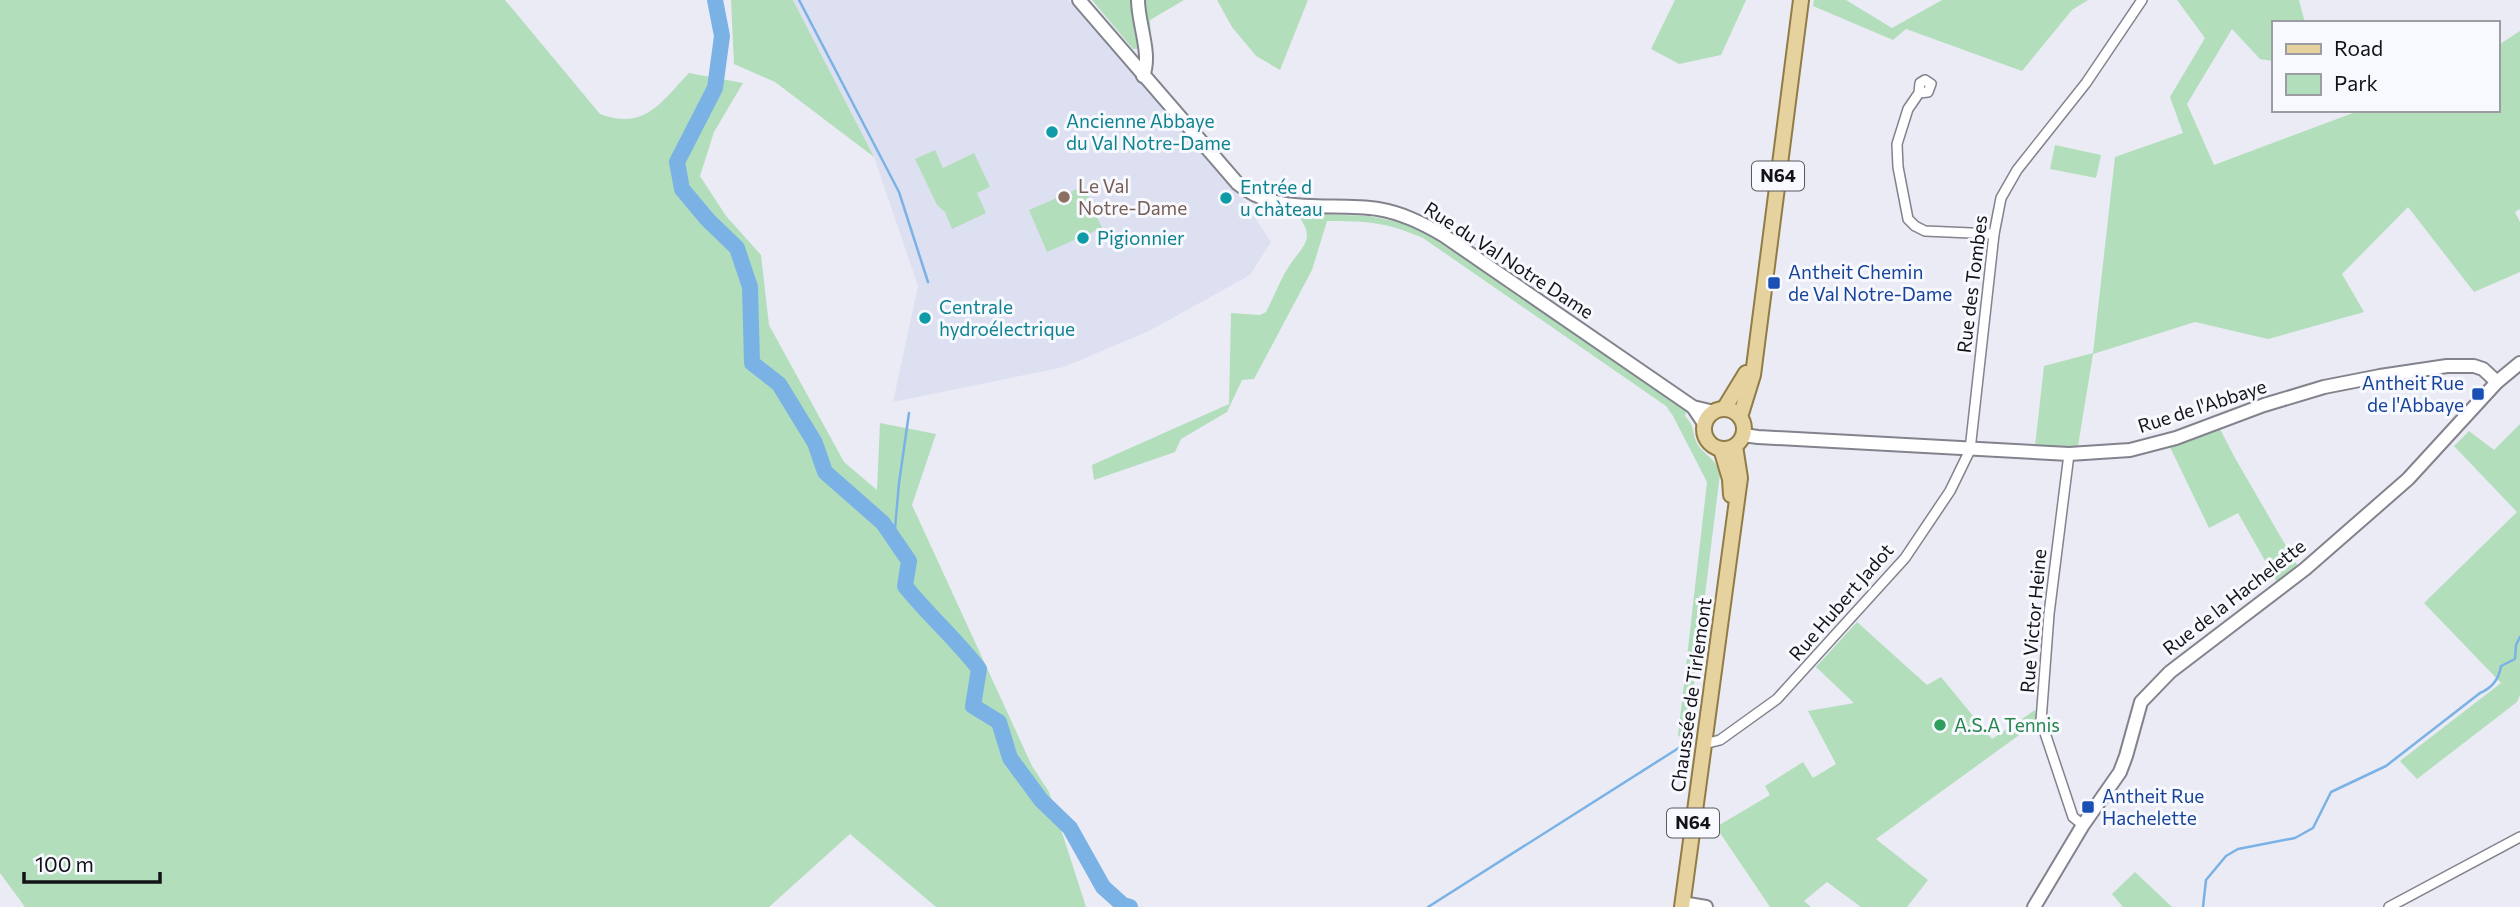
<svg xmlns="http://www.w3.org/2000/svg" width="2520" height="907" font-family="Commissioner,sans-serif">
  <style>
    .built { fill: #dde0f0 }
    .green { fill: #b3debc }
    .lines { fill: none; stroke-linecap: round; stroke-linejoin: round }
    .stream { stroke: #7ab2e6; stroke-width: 2.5 }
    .river { stroke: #7ab2e6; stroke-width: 16 }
    .minor-casing { stroke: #82838c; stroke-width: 12 }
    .tertiary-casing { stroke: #82838c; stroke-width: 16 }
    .secondary-casing { stroke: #82838c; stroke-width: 16 }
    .primary-casing { stroke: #907c46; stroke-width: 18 }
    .minor { stroke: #fff; stroke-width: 9 }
    .tertiary { stroke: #fff; stroke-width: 12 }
    .secondary { stroke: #fff; stroke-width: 12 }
    .primary { stroke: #e5d29f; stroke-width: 14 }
    .culture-dot { fill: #0f9aa8; stroke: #f8f9ff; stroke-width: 2.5 }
    .education-dot { fill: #8d6e63; stroke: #f8f9ff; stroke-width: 2.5 }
    .transit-dot { fill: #1a4fb4; stroke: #f8f9ff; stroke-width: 2.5 }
    .leisure-dot { fill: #2e9e5b; stroke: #f8f9ff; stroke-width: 2.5 }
    .labels { text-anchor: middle; stroke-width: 6; stroke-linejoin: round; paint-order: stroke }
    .shield { fill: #f8f9ff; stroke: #58585d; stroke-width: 2 }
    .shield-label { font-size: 18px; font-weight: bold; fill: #131317 }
    .culture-label { font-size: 19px; fill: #0d838f; stroke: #f8f9ff; text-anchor: start }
    .education-label { font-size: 19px; fill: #785e54; stroke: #f8f9ff; text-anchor: start }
    .street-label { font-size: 19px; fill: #131317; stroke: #f8f9ff }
    .transit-label { font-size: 19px; fill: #164399; stroke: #f8f9ff; text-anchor: start }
    .leisure-label { font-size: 19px; fill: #27864d; stroke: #f8f9ff; text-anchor: start }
  </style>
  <rect width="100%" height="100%" fill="#eaebf5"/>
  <path class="built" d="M793,0H1068L1237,190L1271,242L1250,275L1149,331L1064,367L893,402L918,286L874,157Z"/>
  <g class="green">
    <path d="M0,0H505L600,114C645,131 661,102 689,73L743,83L714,132L700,176L726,216L761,255L769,325L844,462L877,490L880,423L936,434L912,505L1032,766L1049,792L1086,907H936L850,834L769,907H25L0,873Z"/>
    <path d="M731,0H793L874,157L775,82L734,64Z"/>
    <path d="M1092,0H1184L1150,20L1151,36L1137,34L1138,49H1133Z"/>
    <path d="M1217,0H1308L1280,70L1256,56L1232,27Z"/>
    <path d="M1675,0H1746L1721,55L1679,64L1651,49Z"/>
    <path d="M1814,0H1846L1892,28L1942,0H2088L2072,10L2022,71L1906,29L1893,40L1813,6Z"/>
    <path d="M2177,0H2299L2305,23H2273V61L2260,59L2232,29L2187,104L2214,165L2361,110H2497V46L2520,31V209L2515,212L2520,222V272L2474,292L2408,207L2342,274L2364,312L2268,339L2195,322L2093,354L2078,446H2035L2044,366L2093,353L2115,157L2183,133L2170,97L2205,38Z"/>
    <path d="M2055,145L2101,155L2096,178L2050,169Z"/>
    <path d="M935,150L943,168L974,153L990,187L977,193L986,213L952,229L945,212L937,205L915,159Z"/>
    <path d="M1084,186L1102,228L1047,252L1029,210Z"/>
    <path d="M1296,213L1369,216L1418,226L1687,410L1685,416C1696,428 1691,429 1696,441C1702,455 1715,456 1720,474L1687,739L1678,736L1707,482L1673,416L1666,406L1423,238C1386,222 1367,221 1327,221L1312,270L1254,379L1242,380L1227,412L1181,439L1175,452L1094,480L1092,465L1229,404L1231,313L1260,315L1266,312C1274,297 1280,280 1289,266C1304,244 1317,239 1296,213Z"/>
    <path d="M2520,424V695L2517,702L2417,779L2400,761L2501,683L2424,603L2517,512L2454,446L2469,431L2494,450Z"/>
    <path d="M2220,429L2235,458L2297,565L2277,582L2238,513L2209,528L2169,445Z"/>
    <path d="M1857,622L1927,685L1941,677L1992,739L2035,710L2037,722L1876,839L1928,880L1907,907H1861L1827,882L1804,901L1811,907H1770L1716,827L1770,795L1765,786L1803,762L1813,778L1836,764L1808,711L1854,703L1816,667Z"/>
    <path d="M2135,872L2172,907H2123L2112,894Z"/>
  </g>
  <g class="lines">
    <g class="stream">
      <path d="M799,0L899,192L928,282"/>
      <path d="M894,540L899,483L909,413"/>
      <path d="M1428,907L1685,744"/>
      <path d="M2203,907L2206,880L2226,856L2238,849L2295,838L2313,828L2331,792L2386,766L2480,693C2492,688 2499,679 2501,666L2515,659L2516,645L2520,637"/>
    </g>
    <path class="river" d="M715,0L722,36L715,88L677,162L682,189L708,220L737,248L750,287L752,363L779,384L815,443L825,472L883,523L909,561L905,586C928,615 956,639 979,669L973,706L999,722L1010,758L1041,800L1070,828L1103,887L1123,905L1130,907"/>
    <defs>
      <g id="minor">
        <path d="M1919,93L1920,83L1925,80L1931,84L1928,92L1919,93L1908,109L1897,144L1898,167L1908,219L1915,226L1925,231L1994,234"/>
        <path d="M2069,454L2049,614L2041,721L2073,817L2083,825"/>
        <path d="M1704,744L1720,740L1777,699L1905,558L1950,491L1970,450L1994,234L2001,198L2017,170L2086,83L2142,0"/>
        <path d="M2389,907L2520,837"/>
      </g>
      <g id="tertiary">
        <path d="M1138,0C1138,24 1152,54 1143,76"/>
        <path d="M1743,435L1758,437L2069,454L2130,450L2176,438L2264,405L2324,387L2380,376L2447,366H2474L2483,369L2497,382"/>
        <path d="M1682,903L1706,907"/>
        <path d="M2034,907L2083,825L2120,772L2126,756L2141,702L2170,672L2305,569L2408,479L2497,382L2520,363"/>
      </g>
      <g id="secondary">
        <path d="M1079,0L1238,184C1276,216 1332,202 1378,209C1402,213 1422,223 1443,235L1693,407L1714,412"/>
        <path d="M1693,407L1705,425"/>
      </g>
      <g id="primary">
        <path d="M1724,409L1746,373"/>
        <circle cx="1724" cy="429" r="20"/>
        <path d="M1740,417L1753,375L1801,0"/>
        <path d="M1721,449L1730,479L1731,495"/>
        <path d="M1682,907L1740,478L1735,446"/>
      </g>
    </defs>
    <use href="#minor" class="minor-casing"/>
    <use href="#tertiary" class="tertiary-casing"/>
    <use href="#secondary" class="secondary-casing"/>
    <use href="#primary" class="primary-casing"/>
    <use href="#minor" class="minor"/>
    <use href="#tertiary" class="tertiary"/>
    <use href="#secondary" class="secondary"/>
    <use href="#primary" class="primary"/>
  </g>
  <g class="culture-dot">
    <circle cx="1052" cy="132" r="7"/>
    <circle cx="1226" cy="198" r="7"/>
    <circle cx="1083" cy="238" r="7"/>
    <circle cx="925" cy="318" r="7"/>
  </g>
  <circle class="education-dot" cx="1064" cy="197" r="7"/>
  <g class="transit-dot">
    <rect x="1767" y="276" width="14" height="14" rx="3.5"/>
    <rect x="2471" y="387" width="14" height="14" rx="3.5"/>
    <rect x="2081" y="800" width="14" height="14" rx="3.5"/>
  </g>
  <circle class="leisure-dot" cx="1940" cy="725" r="7"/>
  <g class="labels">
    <g class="shield">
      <rect x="1752" y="161.5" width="52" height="29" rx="5"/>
      <rect x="1667" y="808.5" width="52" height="29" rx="5"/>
    </g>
    <g class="shield-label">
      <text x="1778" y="182">N64</text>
      <text x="1693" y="829">N64</text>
    </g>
    <g class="culture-label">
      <text x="1066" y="128">Ancienne Abbaye<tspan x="1066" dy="22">du Val Notre-Dame</tspan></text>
      <text x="1240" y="194">Entrée d<tspan x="1240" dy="22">u chàteau</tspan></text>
      <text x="1097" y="245">Pigionnier</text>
      <text x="939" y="314">Centrale<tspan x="939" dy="22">hydroélectrique</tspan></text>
    </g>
    <g class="education-label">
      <text x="1078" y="193">Le Val<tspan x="1078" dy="22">Notre-Dame</tspan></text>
    </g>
    <g class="street-label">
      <text transform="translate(1509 260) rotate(33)" y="7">Rue du Val Notre Dame</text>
      <text transform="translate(1972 284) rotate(-83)" y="7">Rue des Tombes</text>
      <text transform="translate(2202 406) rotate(-18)" y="7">Rue de l'Abbaye</text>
      <text transform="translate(2234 597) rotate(-38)" y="7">Rue de la Hachelette</text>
      <text transform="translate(1841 602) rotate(-49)" y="7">Rue Hubert Jadot</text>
      <text transform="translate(2033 621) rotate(-85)" y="7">Rue Victor Heine</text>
      <text transform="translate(1691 695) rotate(-82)" y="7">Chaussée de Tirlemont</text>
    </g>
    <g class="transit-label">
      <text x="1788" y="279">Antheit Chemin<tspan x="1788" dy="22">de Val Notre-Dame</tspan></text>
      <text x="2464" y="390" text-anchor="end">Antheit Rue<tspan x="2464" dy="22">de l'Abbaye</tspan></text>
      <text x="2102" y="803">Antheit Rue<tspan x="2102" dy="22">Hachelette</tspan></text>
    </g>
    <g class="leisure-label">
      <text x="1954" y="732">A.S.A Tennis</text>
    </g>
  </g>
  <rect x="2272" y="21" width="228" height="91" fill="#f8f9ff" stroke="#9c9da2" stroke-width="2"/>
  <rect x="2286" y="44" width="35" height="10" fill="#e5d29f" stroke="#9c9da2" stroke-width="2"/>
  <text x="2334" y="56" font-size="21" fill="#131317">Road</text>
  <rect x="2286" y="74" width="35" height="21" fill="#b3debc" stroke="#9c9da2" stroke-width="2"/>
  <text x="2334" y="91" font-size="21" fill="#131317">Park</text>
  <path d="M24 872v10h136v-10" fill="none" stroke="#131317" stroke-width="3.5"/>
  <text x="35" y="872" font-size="21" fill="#131317" stroke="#f8f9ff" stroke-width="5" paint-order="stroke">100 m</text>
</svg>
